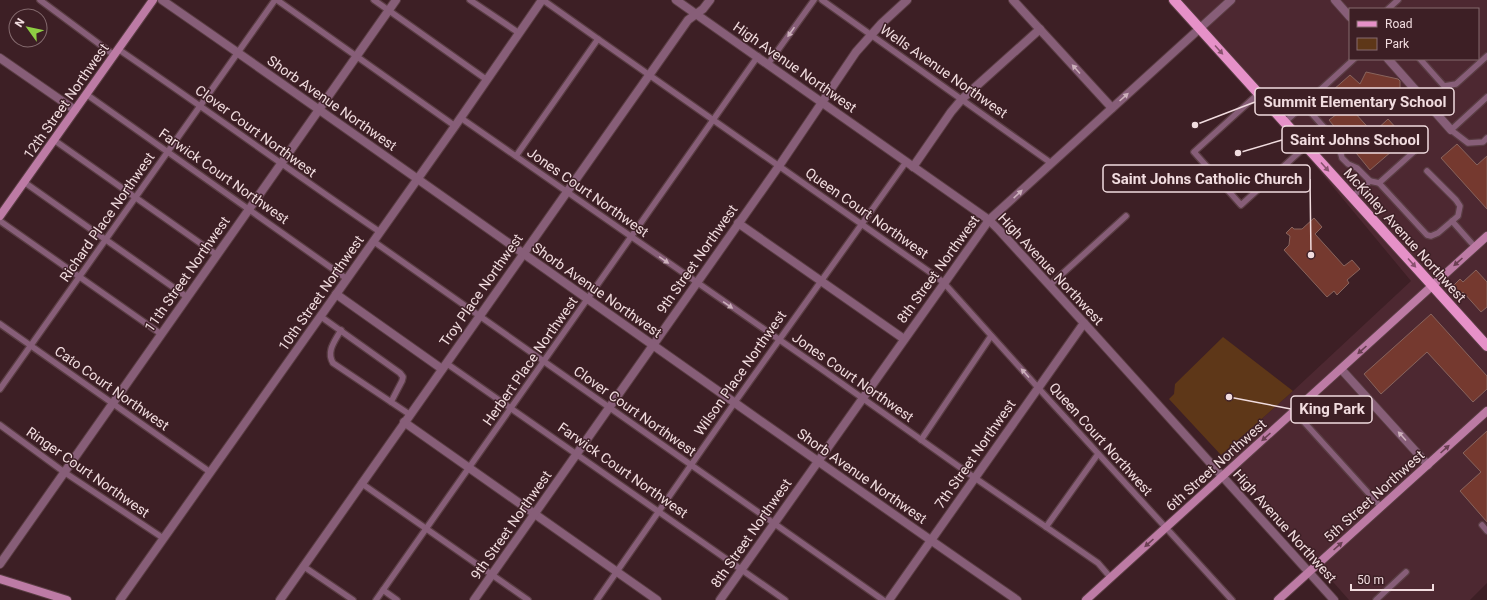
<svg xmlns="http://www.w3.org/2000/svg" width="1487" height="600" font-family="Roboto,sans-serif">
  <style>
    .built { fill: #4d2831; fill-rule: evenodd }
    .green { fill: #5e3718 }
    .building { fill: #75392f; stroke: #88645d }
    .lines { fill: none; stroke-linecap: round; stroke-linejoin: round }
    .service-casing { stroke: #5a3d43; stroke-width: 8 }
    .minor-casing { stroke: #5a3d43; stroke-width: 10 }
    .tertiary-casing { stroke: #5a3d43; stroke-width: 10 }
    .secondary-casing { stroke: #5a3d43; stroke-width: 10 }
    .primary-casing { stroke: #5a3d43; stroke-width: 12 }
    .service { stroke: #875e78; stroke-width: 5.5 }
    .minor { stroke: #875e78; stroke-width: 8 }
    .tertiary { stroke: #875e78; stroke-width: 8 }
    .secondary { stroke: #bd7ba5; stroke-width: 8 }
    .primary { stroke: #e691c8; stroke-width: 10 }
    .oneway { fill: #ccb0bb }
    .oneway2 { fill: #89526e }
    .oneway3 { fill: #6a3f52 }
    .labels { text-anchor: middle; stroke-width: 3; stroke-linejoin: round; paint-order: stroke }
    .street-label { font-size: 14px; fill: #f1dcdf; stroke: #3d1f25 }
    .leader { fill: none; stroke: #f1dcdf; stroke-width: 1.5 }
    .callout-dot { fill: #f1dcdf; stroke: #3d1f25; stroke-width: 1.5 }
    .callout { fill: #3d1f25; stroke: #f1dcdf; stroke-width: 1.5 }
    .callout-label { font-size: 15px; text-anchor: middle; font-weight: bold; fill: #f1dcdf }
  </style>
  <rect width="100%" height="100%" fill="#3d1f25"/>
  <path class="built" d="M1178,0H1487V583L1470,600H1349L1221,455L1293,391L1411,281ZM1350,9H1478V59H1350Z"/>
  <path class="green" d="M1223,337L1293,391L1221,455L1169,399L1174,394L1175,384Z"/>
  <g class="building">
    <path d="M1366,72L1398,79L1400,81V92L1379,93L1377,102L1364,104L1355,113L1373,133L1388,119L1406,139L1370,170L1329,120L1337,114L1324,98L1350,75L1360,84Z"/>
    <path d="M1457,144L1477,165L1487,156V209L1441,158Z"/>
    <path d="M1314,218L1322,227L1315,234L1344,266L1352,260L1360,269L1347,280L1349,283L1337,295L1334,291L1327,297L1284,250L1289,245L1290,236L1286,233L1292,227L1294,229H1302Z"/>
    <path d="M1476,270L1487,282V307L1481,312L1463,292L1460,295L1452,287L1460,279L1463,282Z"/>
    <path d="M1431,314L1487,376V389L1473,402L1427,352L1381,394L1364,374Z"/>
    <path d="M1487,431V522L1460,491L1481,472L1463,453Z"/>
  </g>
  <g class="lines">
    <defs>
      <g id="service">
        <path d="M40,0L114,55"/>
        <path d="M277,0L455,126"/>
        <path d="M374,0L487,80"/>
        <path d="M470,0L519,33"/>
        <path d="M543,0L598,39L934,275L944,283L1051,402L1232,600"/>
        <path d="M822,0L1051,163"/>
        <path d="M1388,9L1398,0"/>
        <path d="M118,49C206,109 292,172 380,232"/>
        <path d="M1420,59L1444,86L1456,84L1487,56"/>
        <path d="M768,64L814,0"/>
        <path d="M86,94L347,279"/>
        <path d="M1258,94L1194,152L1241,205L1306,146"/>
        <path d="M1487,97L1451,130L1468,143L1483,142L1487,138"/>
        <path d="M1304,105L1338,143L1342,158L1348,164L1357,168L1370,181L1379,183L1427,235L1431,236L1438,233L1458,216L1460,206L1456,200L1427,171"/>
        <path d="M461,118L820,368L975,478L1062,538L1098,563L1111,578"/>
        <path d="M1284,123L1354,59"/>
        <path d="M54,140L217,255"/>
        <path d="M516,156L598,39"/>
        <path d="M24,182L187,297"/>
        <path d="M1379,183L1418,148"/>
        <path d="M1352,197L1370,181"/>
        <path d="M0,221L161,334"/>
        <path d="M1452,221L1475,247"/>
        <path d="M373,241L883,600"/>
        <path d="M1050,285L1126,216"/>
        <path d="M320,316L400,373L403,377L402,381L391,402L409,414"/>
        <path d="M0,324L210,472"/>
        <path d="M341,330C335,341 326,351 333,363L391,402"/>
        <path d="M446,363L785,600"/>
        <path d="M0,389L275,0"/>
        <path d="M1294,411L1381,507"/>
        <path d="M0,425L64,472L163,538"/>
        <path d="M921,440L991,336"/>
        <path d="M361,483L528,600"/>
        <path d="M1482,525L1487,531"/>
        <path d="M1046,527L1098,454"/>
        <path d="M303,566L353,600"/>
        <path d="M383,590L397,600"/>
        <path d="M376,600L758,56"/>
        <path d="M597,600L735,402L906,162"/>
        <path d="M1376,600L1406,572"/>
      </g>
      <g id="minor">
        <path d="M676,0L989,220L999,230L1084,323"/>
        <path d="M1013,0L1112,108"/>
        <path d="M1335,0L1350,17"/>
        <path d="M0,58L75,110"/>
        <path d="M1388,59L1451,130"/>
        <path d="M913,167L951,112L962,99L1040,29"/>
        <path d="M738,223L904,339"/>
        <path d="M336,294L442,369"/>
        <path d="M1341,369L1428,465"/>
        <path d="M404,422L657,600"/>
        <path d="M0,564L396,0"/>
        <path d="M120,600L455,126L542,0"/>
        <path d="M280,600L688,20L703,9L710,0"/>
        <path d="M474,600L779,166L856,52L881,24L907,0"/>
        <path d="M720,600L989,220L1231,0"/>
      </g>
      <g id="tertiary">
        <path d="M162,0C448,198 730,402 1017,600"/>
        <path d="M889,600L1084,323L1334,600"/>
      </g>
      <g id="secondary">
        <path d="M0,216L153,0"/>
        <path d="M0,579L67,600"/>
        <path d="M1086,600L1487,236"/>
        <path d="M1278,600L1487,411"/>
      </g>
      <path id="primary" d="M1174,0L1487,346"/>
    </defs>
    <use href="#service" class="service-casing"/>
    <use href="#minor" class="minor-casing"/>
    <use href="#tertiary" class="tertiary-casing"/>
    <use href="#secondary" class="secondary-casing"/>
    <use href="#primary" class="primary-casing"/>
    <use href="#service" class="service"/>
    <use href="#minor" class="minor"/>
    <use href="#tertiary" class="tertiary"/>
    <use href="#secondary" class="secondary"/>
    <use href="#primary" class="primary"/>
  </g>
  <defs><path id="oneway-solid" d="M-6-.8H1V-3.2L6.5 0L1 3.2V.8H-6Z"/></defs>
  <g class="oneway">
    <use href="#oneway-solid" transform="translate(791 32) rotate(125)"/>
    <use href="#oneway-solid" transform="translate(1076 69) rotate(-132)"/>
    <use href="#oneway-solid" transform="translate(1124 97) rotate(-42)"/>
    <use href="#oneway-solid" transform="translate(1018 194) rotate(-43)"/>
    <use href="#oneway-solid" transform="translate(664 260) rotate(35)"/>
    <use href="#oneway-solid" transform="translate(728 305) rotate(35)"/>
    <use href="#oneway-solid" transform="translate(1025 373) rotate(-132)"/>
    <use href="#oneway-solid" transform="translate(1402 436) rotate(-132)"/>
  </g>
  <g class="oneway2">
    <use href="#oneway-solid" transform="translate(1219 50) rotate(48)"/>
    <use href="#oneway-solid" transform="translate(1325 167) rotate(48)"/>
    <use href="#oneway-solid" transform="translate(1412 263) rotate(48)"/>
  </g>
  <g class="oneway3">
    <use href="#oneway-solid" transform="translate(1458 262) rotate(138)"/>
    <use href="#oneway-solid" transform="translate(1362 350) rotate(138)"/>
    <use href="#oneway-solid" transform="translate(1266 437) rotate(138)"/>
    <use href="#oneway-solid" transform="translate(1445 449) rotate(-42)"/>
    <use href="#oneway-solid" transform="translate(1149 543) rotate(138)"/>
    <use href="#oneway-solid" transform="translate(1338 546) rotate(-42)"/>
  </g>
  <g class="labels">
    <g class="street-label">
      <text transform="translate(795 67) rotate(35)" y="5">High Avenue Northwest</text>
      <text transform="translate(944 71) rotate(35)" y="5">Wells Avenue Northwest</text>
      <text transform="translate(66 101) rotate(-55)" y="5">12th Street Northwest</text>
      <text transform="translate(332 103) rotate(35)" y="5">Shorb Avenue Northwest</text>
      <text transform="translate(256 131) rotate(36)" y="5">Clover Court Northwest</text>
      <text transform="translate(224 176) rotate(35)" y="5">Farwick Court Northwest</text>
      <text transform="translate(588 192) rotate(35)" y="5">Jones Court Northwest</text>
      <text transform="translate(867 213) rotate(35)" y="5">Queen Court Northwest</text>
      <text transform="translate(107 217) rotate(-55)" y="5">Richard Place Northwest</text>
      <text transform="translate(1405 235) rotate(48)" y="5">McKinley Avenue Northwest</text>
      <text transform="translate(697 259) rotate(-55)" y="5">9th Street Northwest</text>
      <text transform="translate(938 269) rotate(-54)" y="5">8th Street Northwest</text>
      <text transform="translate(1051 269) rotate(47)" y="5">High Avenue Northwest</text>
      <text transform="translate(187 274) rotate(-55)" y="5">11th Street Northwest</text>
      <text transform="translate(481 290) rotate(-55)" y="5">Troy Place Northwest</text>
      <text transform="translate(597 290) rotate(35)" y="5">Shorb Avenue Northwest</text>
      <text transform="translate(321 293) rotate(-55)" y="5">10th Street Northwest</text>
      <text transform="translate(530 361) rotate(-55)" y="5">Herbert Place Northwest</text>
      <text transform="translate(740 373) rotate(-55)" y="5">Wilson Place Northwest</text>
      <text transform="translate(853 377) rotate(35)" y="5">Jones Court Northwest</text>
      <text transform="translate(112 388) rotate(35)" y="5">Cato Court Northwest</text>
      <text transform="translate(635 411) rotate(35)" y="5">Clover Court Northwest</text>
      <text transform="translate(1101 439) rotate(48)" y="5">Queen Court Northwest</text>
      <text transform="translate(975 454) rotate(-55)" y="5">7th Street Northwest</text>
      <text transform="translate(1216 465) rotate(-42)" y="5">6th Street Northwest</text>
      <text transform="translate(623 470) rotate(35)" y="5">Farwick Court Northwest</text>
      <text transform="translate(88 472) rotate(35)" y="5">Ringer Court Northwest</text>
      <text transform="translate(862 476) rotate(35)" y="5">Shorb Avenue Northwest</text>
      <text transform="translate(1374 496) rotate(-42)" y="5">5th Street Northwest</text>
      <text transform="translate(511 525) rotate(-55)" y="5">9th Street Northwest</text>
      <text transform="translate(1285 526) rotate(48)" y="5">High Avenue Northwest</text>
      <text transform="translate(751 533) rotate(-55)" y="5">8th Street Northwest</text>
    </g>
  </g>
  <path class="leader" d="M1195 125L1255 102M1238 153L1282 140M1311 255L1310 179M1229 397L1291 409"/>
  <g class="callout-dot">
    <circle cx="1195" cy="125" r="4"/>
    <circle cx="1238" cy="153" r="4"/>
    <circle cx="1311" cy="255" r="4"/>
    <circle cx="1229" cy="397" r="4"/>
  </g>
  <g class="callout">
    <rect x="1255" y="88" width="199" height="27" rx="4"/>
    <rect x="1282" y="126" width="146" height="27" rx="4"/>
    <rect x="1103" y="165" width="207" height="27" rx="4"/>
    <rect x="1291" y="396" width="81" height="27" rx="4"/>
  </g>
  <g class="callout-label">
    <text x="1355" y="107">Summit Elementary School</text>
    <text x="1355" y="145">Saint Johns School</text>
    <text x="1207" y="184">Saint Johns Catholic Church</text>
    <text x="1332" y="414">King Park</text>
  </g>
  <rect x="1349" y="8" width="130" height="52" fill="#3d1f25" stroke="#856b6f"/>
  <rect x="1357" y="21" width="20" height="6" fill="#e691c8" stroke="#856b6f"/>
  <text x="1385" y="28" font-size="12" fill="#f1dcdf">Road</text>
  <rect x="1357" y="38" width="20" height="12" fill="#5e3718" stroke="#856b6f"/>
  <text x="1385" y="48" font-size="12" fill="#f1dcdf">Park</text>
  <g transform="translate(28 28) rotate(303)"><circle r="19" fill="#3d1f25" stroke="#856b6f"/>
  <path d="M0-3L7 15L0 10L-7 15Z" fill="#8ece43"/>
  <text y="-6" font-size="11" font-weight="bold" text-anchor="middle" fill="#f1dcdf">N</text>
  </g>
  <path d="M1351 584v6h82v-6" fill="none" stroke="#f1dcdf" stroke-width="2"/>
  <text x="1357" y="584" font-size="12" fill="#f1dcdf" stroke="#3d1f25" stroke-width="3" paint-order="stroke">50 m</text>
</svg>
